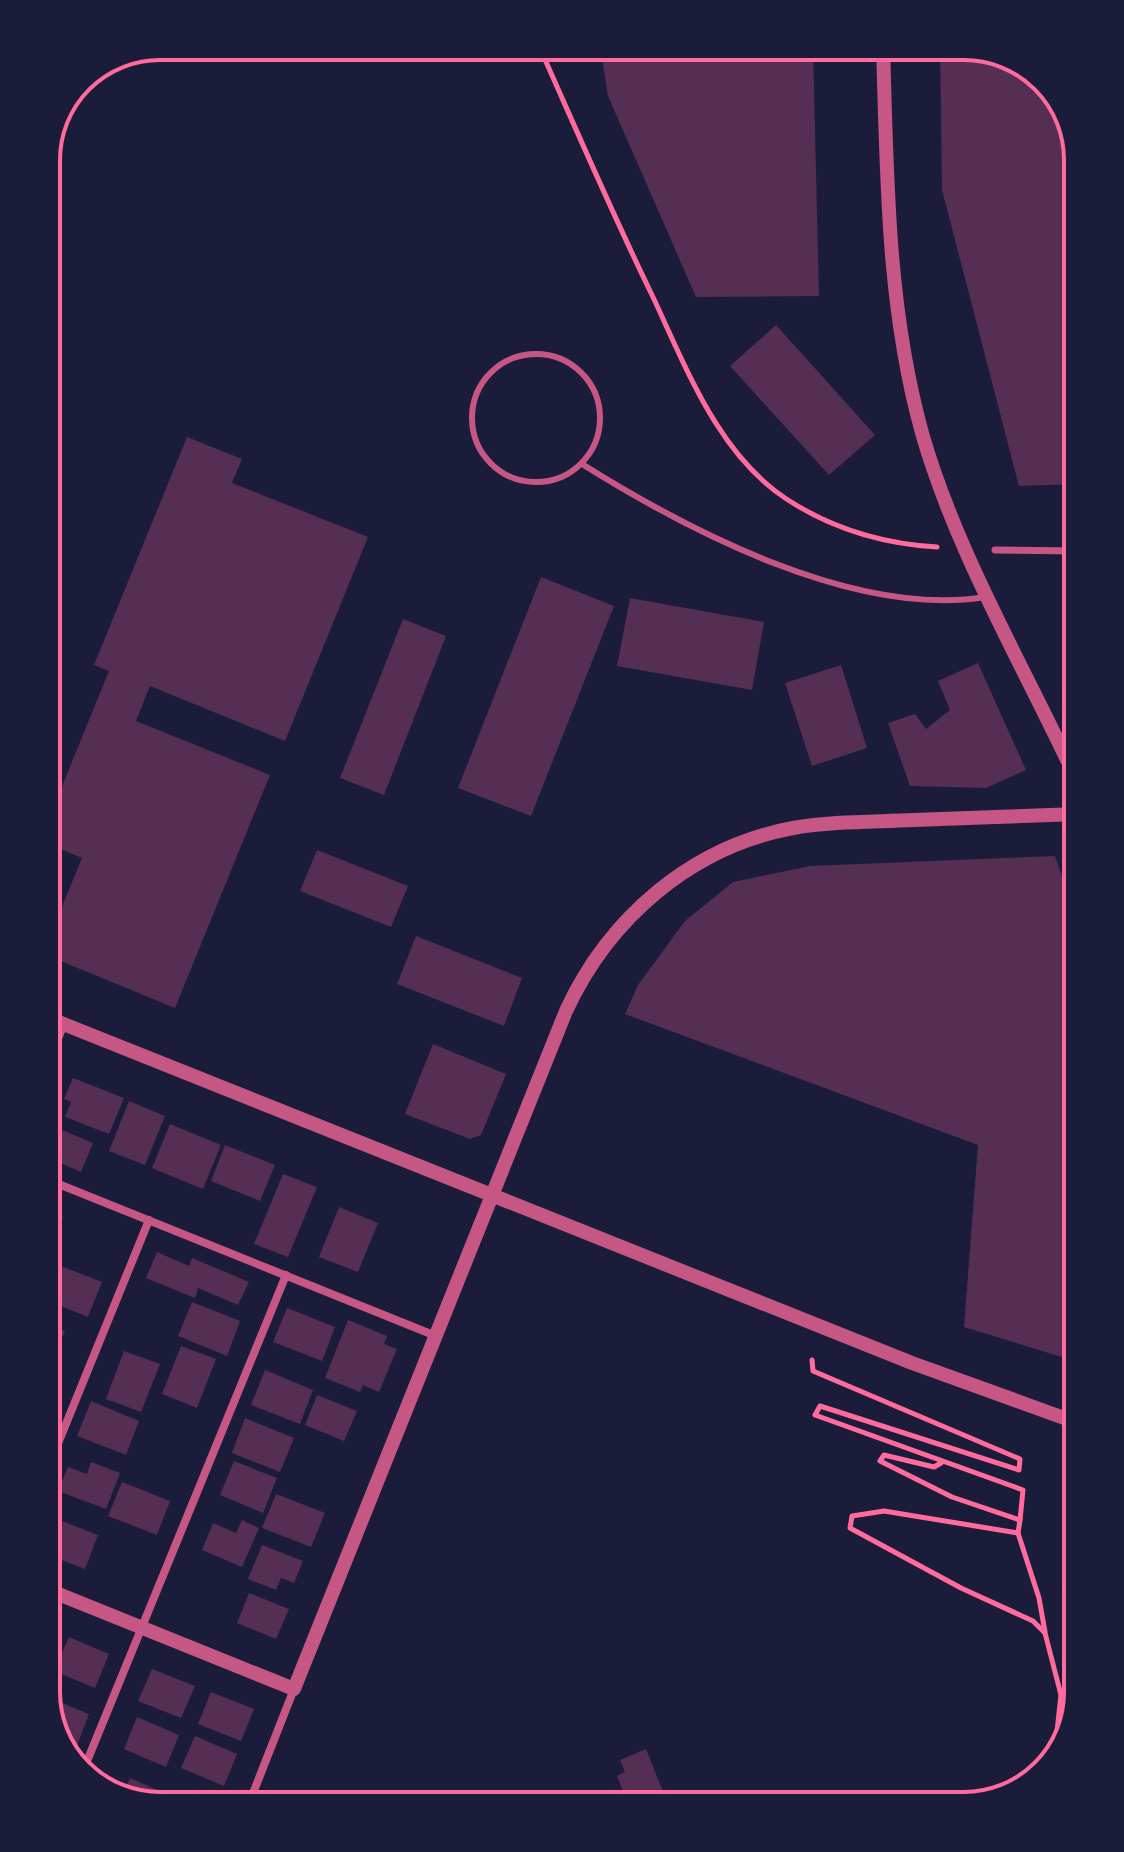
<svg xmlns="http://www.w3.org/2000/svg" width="1124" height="1852" font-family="'PT Serif',serif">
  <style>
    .building { fill: #542f53 }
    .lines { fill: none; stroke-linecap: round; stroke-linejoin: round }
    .path { stroke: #ff6b9d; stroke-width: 5 }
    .service { stroke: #c65784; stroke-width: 6 }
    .pedestrian { stroke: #c65784; stroke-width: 7 }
    .minor { stroke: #c65784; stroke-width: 8 }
    .tertiary { stroke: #c65784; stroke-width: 14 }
    .rim { fill: none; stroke: #ff6b9d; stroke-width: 4 }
  </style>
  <rect width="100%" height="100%" fill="#1b1b3a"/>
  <g class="building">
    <path d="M600,46H813L819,296L696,297L608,96Z"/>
    <path d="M940,46H972L1028,66L1066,110L1078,160V484L1019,486L942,190Z"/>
    <path d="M776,325L875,435L829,475L730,366Z"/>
    <path d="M187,437L242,459L232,483L368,537L285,741L150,686L136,721L270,775L175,1008L46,955V945L82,858L46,843V798L56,801L109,671L94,665Z"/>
    <path d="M541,577L614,606L531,816L458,788Z"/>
    <path d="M630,598L764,622L752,690L617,666Z"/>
    <path d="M403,619L446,636L384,795L340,778Z"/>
    <path d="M978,663L1026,770L986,788L910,786L888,723L915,714L926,729L950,710L938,681Z"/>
    <path d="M841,665L867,748L812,766L785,683Z"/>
    <path d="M317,850L408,886L391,927L300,891Z"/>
    <path d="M1055,856L1078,923V1362L964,1327L978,1145L625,1014L638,985L685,921L733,882L810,866Z"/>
    <path d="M416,936L522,978L504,1026L397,984Z"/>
    <path d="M433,1044L506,1074L481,1135L470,1139L405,1114Z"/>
    <path d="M73,1078L124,1098L109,1134L65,1117L71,1102L64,1099Z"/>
    <path d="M129,1101L165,1116L145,1165L109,1151Z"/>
    <path d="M170,1124L221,1145L203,1189L152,1168Z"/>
    <path d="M50,1125L93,1143L81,1172L51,1159L54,1152L46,1149Z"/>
    <path d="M225,1145L275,1165L260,1201L211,1181Z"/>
    <path d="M283,1174L317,1187L288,1257L254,1244Z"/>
    <path d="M339,1207L378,1223L358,1272L319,1257Z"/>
    <path d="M46,1210L63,1217L50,1251L46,1250Z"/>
    <path d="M157,1252L189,1266L192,1258L249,1282L238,1305L198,1288L195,1298L146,1278Z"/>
    <path d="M53,1263L102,1282L88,1317L46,1300V1281Z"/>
    <path d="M192,1302L240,1321L227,1356L178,1336Z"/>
    <path d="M287,1308L335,1327L322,1361L273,1342Z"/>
    <path d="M348,1320L387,1336L384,1344L397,1349L379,1392L363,1385L360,1392L325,1378Z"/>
    <path d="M46,1323L65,1331L46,1376Z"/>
    <path d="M181,1346L216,1359L197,1408L162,1394Z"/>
    <path d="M124,1351L160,1364L141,1412L106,1399Z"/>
    <path d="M265,1370L313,1390L300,1424L251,1405Z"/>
    <path d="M317,1395L357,1411L344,1441L305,1425Z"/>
    <path d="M91,1401L139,1421L126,1455L77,1436Z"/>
    <path d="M245,1418L294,1438L280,1472L232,1453Z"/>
    <path d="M234,1461L277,1478L263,1513L220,1495Z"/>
    <path d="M91,1462L120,1473L106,1509L58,1491L68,1467L87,1474Z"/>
    <path d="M122,1482L170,1501L157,1535L108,1516Z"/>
    <path d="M276,1494L325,1513L311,1547L262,1528Z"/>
    <path d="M49,1516L98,1535L85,1569L46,1554Z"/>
    <path d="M242,1520L259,1528L242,1567L202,1550L213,1523L236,1533Z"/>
    <path d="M262,1545L303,1561L294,1583L281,1578L276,1590L248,1579Z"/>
    <path d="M249,1593L289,1609L276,1639L237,1623Z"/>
    <path d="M46,1626L54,1629L46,1651Z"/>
    <path d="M69,1637L109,1654L95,1688L54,1671Z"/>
    <path d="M152,1669L195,1686L181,1718L138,1701Z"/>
    <path d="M211,1692L254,1709L241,1741L198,1724Z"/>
    <path d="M47,1697L89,1714L76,1748L57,1740Z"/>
    <path d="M137,1717L179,1735L166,1767L124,1749Z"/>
    <path d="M195,1736L237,1754L224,1786L181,1768Z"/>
    <path d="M646,1749L664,1794L629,1806L617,1776L625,1772L620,1760Z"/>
    <path d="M130,1778L162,1792L155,1806L122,1795Z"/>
  </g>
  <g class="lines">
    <g class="path">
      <path d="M539,46C576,129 612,213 652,295C686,367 718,455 788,500C833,529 884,544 937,547"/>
      <path d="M812,1360L813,1371L1020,1459L1019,1470L820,1406L815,1415L1023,1490L1020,1520"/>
      <path d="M941,1463L934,1467L884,1455L880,1461L952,1497L1020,1520L1018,1533L884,1511L852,1516L850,1528L961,1588L1033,1621L1045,1633L1061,1695L1054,1759"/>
      <path d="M1018,1533L1039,1598L1045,1632"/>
      <path d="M1061,1695L1077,1696"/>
    </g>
    <g class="service">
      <circle cx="536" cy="418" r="64"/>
      <path d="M582,464C689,531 855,618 985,597"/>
    </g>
    <path class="pedestrian" d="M995,550L1078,551"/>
    <g class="minor">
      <path d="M46,1068L64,1024"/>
      <path d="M46,1179L436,1336"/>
      <path d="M46,1473L149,1220"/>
      <path d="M83,1771L286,1275"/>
      <path d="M252,1796L276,1806"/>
      <path d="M248,1806L294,1689"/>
    </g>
    <g class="tertiary">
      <path d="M883,46C887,176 887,307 922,433C957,555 1025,668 1078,783"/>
      <path d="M46,1017L912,1363L1078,1423"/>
      <path d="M46,1589L294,1689L566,1011C609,918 691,847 793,828C833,821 874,822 914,820C969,818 1023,816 1078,814"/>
    </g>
  </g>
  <path d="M0 0H1124V1852H0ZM160 60H964A100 100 0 0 1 1064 160V1692A100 100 0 0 1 964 1792H160A100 100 0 0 1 60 1692V160A100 100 0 0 1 160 60Z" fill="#1b1b3a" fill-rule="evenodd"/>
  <path class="rim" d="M160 60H964A100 100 0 0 1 1064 160V1692A100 100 0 0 1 964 1792H160A100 100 0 0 1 60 1692V160A100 100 0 0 1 160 60Z"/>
</svg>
